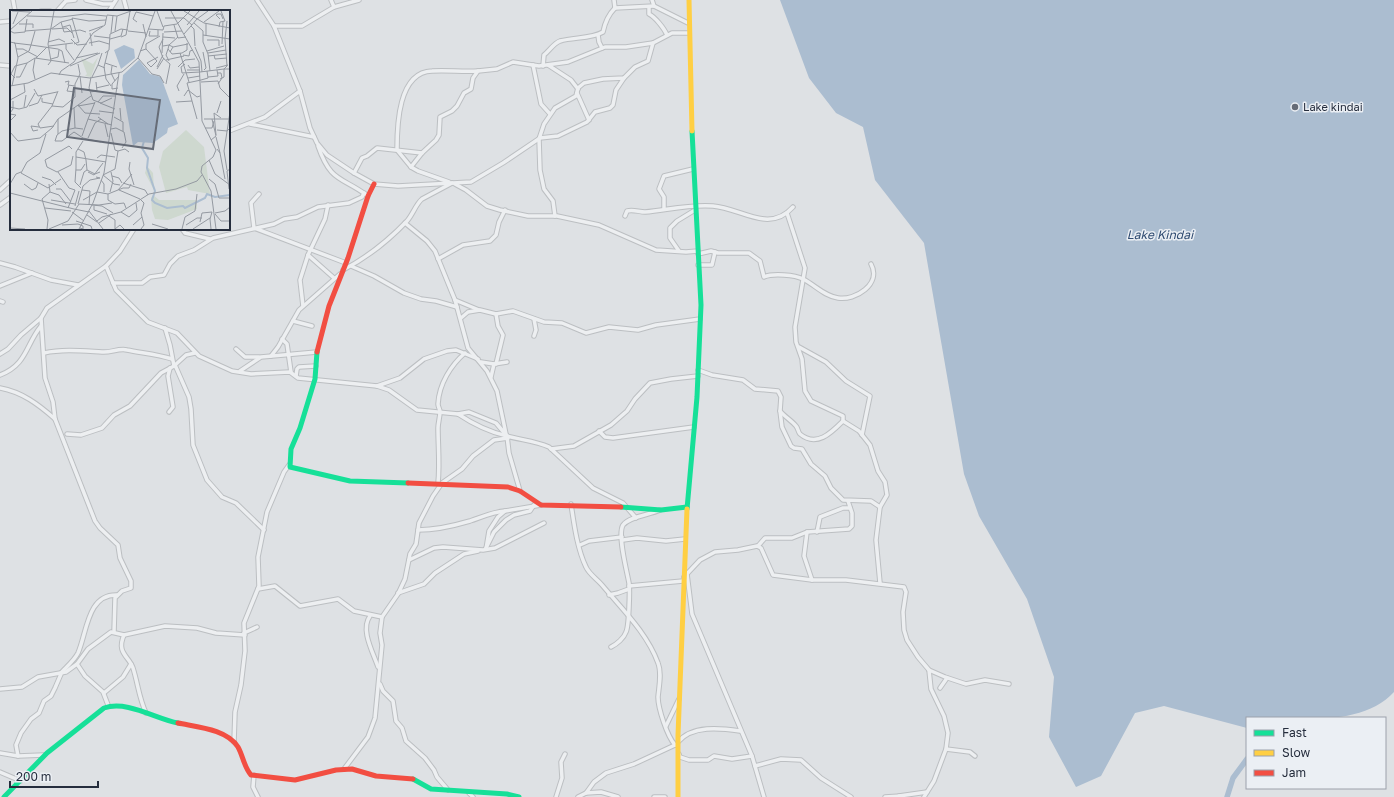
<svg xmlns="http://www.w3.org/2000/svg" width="1394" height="797" font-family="'Golos Text',sans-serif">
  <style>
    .water { fill: #abbdd0 }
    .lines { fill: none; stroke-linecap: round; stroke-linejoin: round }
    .river { stroke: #abbdd0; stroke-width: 5.5 }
    .street-casing { stroke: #bcbfc2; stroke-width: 5.5 }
    .street { stroke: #edeff1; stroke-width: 3.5 }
    .fast { stroke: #16e098; stroke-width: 5 }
    .slow { stroke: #ffcf43; stroke-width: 5 }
    .jam { stroke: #f24e42; stroke-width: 5 }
    .poi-dot { fill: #666c77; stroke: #ebeff4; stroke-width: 1.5 }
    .labels { text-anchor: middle; stroke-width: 3; stroke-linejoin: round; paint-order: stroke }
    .poi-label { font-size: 11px; fill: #252d3d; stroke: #ebeff4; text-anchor: start }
    .water-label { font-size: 12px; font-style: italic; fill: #2f4b71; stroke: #ebeff4 }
    .inset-river { fill: none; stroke: #abbdd0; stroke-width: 2 }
    .inset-road { fill: none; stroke: #9499a1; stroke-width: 1 }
    .view { fill: #666c77; fill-opacity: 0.15; stroke: #666c77; stroke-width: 2 }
    .inset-edge { fill: none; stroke: #252d3d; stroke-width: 2 }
  </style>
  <rect width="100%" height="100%" fill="#dee1e4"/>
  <path class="water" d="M780,0H1394V692C1362,728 1292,718 1247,718V728L1164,706L1135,713L1101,776L1076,787L1049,737L1054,677L1027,599L979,516L964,474L924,243L875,180L863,127L836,113L809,78Z"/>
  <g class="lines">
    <path class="river" d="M1227,797L1233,778L1247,759"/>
    <defs>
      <g id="street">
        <path d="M13,0L15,11"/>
        <path d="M86,0L103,4H113"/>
        <path d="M124,0L127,11"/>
        <path d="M257,0L274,26L300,91L310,128L317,143L327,155L354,173L374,184L398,186L471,182L503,163L540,138L558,136L587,122L595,112L610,108L613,105L616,90L624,78"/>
        <path d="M331,0L334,7"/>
        <path d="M652,0L654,6L688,23"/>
        <path d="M649,7V14C655,17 664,28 667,35"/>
        <path d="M615,8L654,6"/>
        <path d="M41,11H50"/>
        <path d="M57,11L66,1L75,0"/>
        <path d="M109,11L116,0"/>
        <path d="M0,22L11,21"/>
        <path d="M274,26H302L334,7L359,0"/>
        <path d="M598,35L599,42L602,48"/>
        <path d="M0,65L11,66"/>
        <path d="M533,65L541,104L550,114"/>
        <path d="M548,65L571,80L578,89"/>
        <path d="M543,66L544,55C549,51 554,43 560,41C574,37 591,39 603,32C605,22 608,15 615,8L614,0"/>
        <path d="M577,93L589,120"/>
        <path d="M250,124L314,137"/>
        <path d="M229,131L265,117L300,91"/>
        <path d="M318,146C331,183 341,176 368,196"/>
        <path d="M411,167L422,153L436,140L439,135L440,117L452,111L457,106L464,93L471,89L473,78L478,71L497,69L513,62L539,66L568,62L605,47H626L653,43L672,33H689"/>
        <path d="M354,173L362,158L367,156L377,148L422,153"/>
        <path d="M449,182L418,171L411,167L397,150C397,126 398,72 432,71C447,70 463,72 478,71"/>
        <path d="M455,184L466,190L487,206L500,210L528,216H557L599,225L656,250L686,252L698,251"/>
        <path d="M0,190L11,180"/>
        <path d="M259,194L251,203L254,228L346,263"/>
        <path d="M0,205L11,197"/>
        <path d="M664,208V197L659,189L664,176L693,169"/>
        <path d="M787,213L805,268L795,327L796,342L802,359L805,391L811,401L843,416V421"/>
        <path d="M555,216L553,201L544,189L540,170L539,139L544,124L555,108L576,96L578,88L584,83L603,79L624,78L635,67L648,61L653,43"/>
        <path d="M625,216L627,211C633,209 639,212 645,212C667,210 690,204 713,206C741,208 769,234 793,207"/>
        <path d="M405,223L427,241L435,251L455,300L468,348L487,371L497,391L506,434"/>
        <path d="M182,229L185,233L210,239"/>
        <path d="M679,251L670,238V228L677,221L695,210"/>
        <path d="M698,254L711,251L718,253H749L760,261L764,277C773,273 795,275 803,279C815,285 824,296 838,298C855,301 882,284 871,264"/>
        <path d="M308,255L334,278"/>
        <path d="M438,259L463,245L490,241L496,235L499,222L505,210"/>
        <path d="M0,263L15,267L51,280L78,285"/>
        <path d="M698,265H712L715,252"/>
        <path d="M106,266L116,290L148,322L177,333L199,356L232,371L251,374L290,372L298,378L377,386L400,378L424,359L447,351L456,350L478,359"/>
        <path d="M351,266L374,276L404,293L421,299L436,301L457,307"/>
        <path d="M343,270C366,258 389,240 407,221C413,214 416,204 422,199L452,183"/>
        <path d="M113,283H142L150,277L164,275L170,264L178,256L194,250L213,238L274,224L284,219L297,217L318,207L349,203L362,197L364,193"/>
        <path d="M0,286L32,273"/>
        <path d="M455,300L479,310"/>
        <path d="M0,301L3,302"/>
        <path d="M303,306L300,280L308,255L325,219L328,205"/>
        <path d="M496,314L498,326L503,335L496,364"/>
        <path d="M41,318L45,378L53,402L55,419L95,521L100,528L118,545L120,558L131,581V588L122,591L115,598L114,632"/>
        <path d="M461,318L468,312L480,310L496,314L513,311L544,322L562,323L586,333L609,327L638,330L656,325L700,319"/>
        <path d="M534,319L536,330L534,336"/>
        <path d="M293,321L312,326"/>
        <path d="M165,328L170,345L174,366"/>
        <path d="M282,339L287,344L291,372"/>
        <path d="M799,347L826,362L846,381L870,396L862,435"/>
        <path d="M236,349L245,357H259"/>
        <path d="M44,353C63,349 83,351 102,352C110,353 119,348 127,350C141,353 157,354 172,359"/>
        <path d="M0,354L8,349L21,335L41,318L47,308L106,266L120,251L134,229"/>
        <path d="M271,356L278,347L299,310L340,274"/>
        <path d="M481,362L494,364L507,362"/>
        <path d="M175,365L189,397L191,409L193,445L207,480L222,497L236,503L264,530"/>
        <path d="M698,370L712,375L743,380L755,389L778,391L781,397L780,411C785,417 791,420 796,426C798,428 798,432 800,434C817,448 832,432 843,421L859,431L870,445L878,471L885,482L887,495L880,507L876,540L880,583"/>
        <path d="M240,371L261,357L317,352"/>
        <path d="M0,375C27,365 26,344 41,326"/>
        <path d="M296,376L297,369L299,367L316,366"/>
        <path d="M491,377L494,364"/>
        <path d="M377,386L389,390L417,410L458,414L469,412L496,423L507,436L509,453L520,491"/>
        <path d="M0,388C22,392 38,404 55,419"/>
        <path d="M780,411L782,427L791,446L794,448L802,449L811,464L825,476L831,488L843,500L871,501L880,507"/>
        <path d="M169,412L173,407L168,376L170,368"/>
        <path d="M458,414C473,424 489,432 507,436C521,440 535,441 549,447L593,488L623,503L636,518"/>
        <path d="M599,431L605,437L613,438L694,427"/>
        <path d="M67,434L81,435L102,428L114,415L130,406L161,373L174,366L186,355L195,353"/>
        <path d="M551,449L574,446L611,425L627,411L635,399L650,383L671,379L698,376"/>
        <path d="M438,483C440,464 438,446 438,428C438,423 440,417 440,412C440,409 438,407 438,404C439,384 451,365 465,353"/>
        <path d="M571,504C574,524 577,548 586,567C589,574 597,579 602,585C622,609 647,633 658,663C662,673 659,686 658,697C658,708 667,736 675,745"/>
        <path d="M418,530C435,530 453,526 470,521C482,517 492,512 505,511"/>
        <path d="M807,532L804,556L812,580"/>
        <path d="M817,532L820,517L843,508H850"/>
        <path d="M623,540L637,538L666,541L685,539"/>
        <path d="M580,545L589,541L622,537"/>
        <path d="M758,546L765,538H792L807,532L849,529L852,526V513L848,501"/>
        <path d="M486,548L494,532L506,520L514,515L530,511L534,505"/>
        <path d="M486,549L489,531L498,517L505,511L541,505"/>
        <path d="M409,560L434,548L443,547L483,550L495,548L544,523"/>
        <path d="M687,574L692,614L752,756L764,797"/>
        <path d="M684,577L700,560L715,552L738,550L757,546L761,548L773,575L812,580H846L904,587L906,592L903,612L904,630L907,640L918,657L929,670L931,689L944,716L948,733L946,749L934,781L924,797"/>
        <path d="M629,586L683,581"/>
        <path d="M258,589L275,586L300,606L338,599L354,611L382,617"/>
        <path d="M398,593L424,584L435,573L464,554L478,551"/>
        <path d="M609,595L618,593L629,589"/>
        <path d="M370,616C360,630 373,652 378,667"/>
        <path d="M244,633L257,627"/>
        <path d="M124,635C116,653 129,656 133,668C138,684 139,698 146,713"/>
        <path d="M611,647C617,644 624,638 626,632C629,626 630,590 629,583C627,571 617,535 623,525C630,516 650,515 660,510"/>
        <path d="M77,664L85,676L103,692L108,705"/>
        <path d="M929,670L945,677L966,684L985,680L1009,684"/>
        <path d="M60,674C66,667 74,661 78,653C87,633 87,594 117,595"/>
        <path d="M380,684L383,691L393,701L396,721L402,728L406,741L425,758L434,770L437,777L448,790"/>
        <path d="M940,688L947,678"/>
        <path d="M0,689L22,687L38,677L66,672L77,664L88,649L111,632L124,635L165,626L197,628L216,633L245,635"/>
        <path d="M104,693L123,677L131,664"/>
        <path d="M666,726L679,699"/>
        <path d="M234,742L235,712L241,685L245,651L244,623L259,586L258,557L267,512L284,472L289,465"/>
        <path d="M678,742C692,725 720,728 740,731"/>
        <path d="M946,749L970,752L975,756"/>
        <path d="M0,753L18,756L44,755"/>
        <path d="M679,754L680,757L689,760H708L714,756L732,759L752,756"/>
        <path d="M18,756L16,745L21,733L31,719L39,713L44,701L51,696L55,688L61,674"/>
        <path d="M755,766L781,759L801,760L821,778L851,797"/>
        <path d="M344,769L368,737L375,718L382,645L380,633L382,617L398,594L405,579L410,554L416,544L419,523L433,496L442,483L462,469L473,456L494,440L508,438"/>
        <path d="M0,772L21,781"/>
        <path d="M254,775L253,787L258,797"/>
        <path d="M469,793L473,797"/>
        <path d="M586,793L601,792L618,797"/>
        <path d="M899,796L927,792"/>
        <path d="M556,797L562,778L561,762L565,754"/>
        <path d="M578,797L586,793L594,782L606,773L634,764L675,745"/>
        <path d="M654,797H665"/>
        <path d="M885,797L901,796"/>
      </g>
    </defs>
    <use href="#street" class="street-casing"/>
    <use href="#street" class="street"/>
    <g class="fast">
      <path d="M317,352L315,379L300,428L291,449L290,467L350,481L408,483"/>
      <path d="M621,507L661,510L687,507"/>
      <path d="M687,509L697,397L701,305L692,131"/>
      <path d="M413,779L431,789L507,794L519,797"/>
      <path d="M4,797L47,753L104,708C127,700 156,719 178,723"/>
    </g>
    <g class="slow">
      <path d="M689,0L692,131"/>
      <path d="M678,797V735L687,509"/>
    </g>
    <g class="jam">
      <path d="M317,352L329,306L348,258L368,196L374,184"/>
      <path d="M408,483L508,487L520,491L541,505L621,507"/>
      <path d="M178,723C197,727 227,729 238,747C243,756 244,767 251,775L295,780L336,770L352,769L376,776L413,779"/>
    </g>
  </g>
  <circle class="poi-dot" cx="1295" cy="107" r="4"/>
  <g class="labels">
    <g class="poi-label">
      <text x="1303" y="111">Lake kindai</text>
    </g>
    <g class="water-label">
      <text x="1160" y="239">Lake Kindai</text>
    </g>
  </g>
  <g transform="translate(10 10)">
    <rect width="220" height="220" fill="#dee1e4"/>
    <path d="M88,47L81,67L75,66L77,64L71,48L83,54ZM176,120L194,137L200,184L178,180L177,177L156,183L149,157L153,141ZM137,156L143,163L144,180L135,163ZM143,185L149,190H187V199L158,210L145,209L142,200L141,188Z" fill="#ced8cf"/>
    <path d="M114,35L124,39L125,48L111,59L104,40ZM129,50L140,64L151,67L168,114L158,118L157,123L143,133L128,132L123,136L112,75L113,65Z" fill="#abbdd0"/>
    <path class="inset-river" d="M134,131L132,138L138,148L137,158L145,181L142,190L145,193L157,198L173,196L175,198L195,188L197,184L205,187L220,185"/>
    <path class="inset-road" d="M2,1L20,2M147,1L153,17M161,1L189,52L192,111L206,140L203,147L192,156L191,162L201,181L206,219M174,1L194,13L220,18M17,6L51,7L75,4L96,6M62,8L79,11L96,10M62,8L69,32L64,34M155,8H174L182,15M187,9L198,1M210,9L206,5L208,4H211L213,9M51,12L54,22L70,20L76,22M127,12L123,9L126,2L143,6M194,12L209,1M184,13L193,21V32L198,44L200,61M3,14L8,2M9,14H23V18M133,14L136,27M164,15L168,28L176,27M177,15L189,1M181,16L184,19L185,36M53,17L60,15L64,28M209,17L210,12L215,11L211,1M42,19L57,18L62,23M138,19L153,20L154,16L167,14L180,1M0,20L22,1M0,21L4,23L15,22L17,9M15,21L41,19L51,12L63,9M79,21L93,16M105,21L107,6M118,21L136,23M140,21L139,26H148V20M154,22L172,21M80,23L82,36M101,23L103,5M174,24L187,9M193,25L220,29M84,26L100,28M196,26V13M111,27L116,25L120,1M153,27L165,28M61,29L67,35L77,34M100,29L111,26L113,19M153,29L149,37L153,48L160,54L156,74M197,30H209V36M0,32L5,33L8,48L2,76M38,32L49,29L55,32M4,33L21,35L25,21M79,33L89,31L99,34M56,34V39L64,50M212,34L213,11M21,35L48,39L52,41L55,53M39,36L63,33M153,36L159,35L168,27M185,37L191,51L192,62M6,39H13L28,47M136,39L147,51M158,39L162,44L172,43L177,40V33M98,41L94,57L96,69L101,76M130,41L136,39V34L150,26M197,41L214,36M160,42L163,37L178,34M193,42L196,58L194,60M92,43L88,55L95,58M95,43L99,40L100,24L111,19L118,20M152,43L153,23M170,43L179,72M198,43L216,40M173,45L179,46L180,41L183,40M204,45L205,49L217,48M198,46L217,44M8,47L19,41L21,35M26,48L37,37M66,48L88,43M128,48L142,64L150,66L154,73M41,49L48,47L49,40M156,50L174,46M147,51L141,57L137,53L148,47M159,51L156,45L158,39L159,35L163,37M95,53L107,57M175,54L171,57L172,63L190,62M38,55L41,51L38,34L44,1M178,55L180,58L189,57M60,56L90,43M102,56L101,63L105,71M147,57L153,45M168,57L175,50L185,49M206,58L218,55M147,59L154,48M177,60H190M190,62L214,59L217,56L215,29L217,11M208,63H211L212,68L208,74M49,65L51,61L64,52L83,23L95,15L97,5L107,6L121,1M70,66L72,83M6,67H10L17,53L25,48M81,67L79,78L83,90L91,93L102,88M82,67L88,55M198,67L208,66L207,60M5,68L1,64L5,56L17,53M178,68L190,66M25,69L23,60L25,48L59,53M210,69L214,67V59H220M191,70L198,68L197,61M55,72L59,71L58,75L65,76M191,72L208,71L210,78L220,88M59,75L57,81L65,82M0,76L18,73L41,63L80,68L112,62L128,48L145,1M86,78L99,75M108,78L102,79V74L109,66M24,79L28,86L47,82M169,81L167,76L174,64M80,82L87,81L86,72M174,86L178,80L187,87L190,86M32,88V92L43,94M0,90L15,82L14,74M85,92L78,109L102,115M88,92L93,86H106M166,92L182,91M90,93L105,99M68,95L75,103L90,104M19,96L28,93L32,85M42,96L53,97L65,87V74L70,64L68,54M68,96L85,93M0,97L9,99L17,97L25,83M14,97L16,85M64,98L65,118M110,98L111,110M89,101L104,103M0,103L3,99V91M207,103L211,91M0,104L6,105L0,111M88,107L98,114M104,107L113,112V121M187,109L177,73L191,70M194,109H220M95,114L98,127M44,116L30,118L28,114L42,96L48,81M195,118H202L204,111M73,119L65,118L52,121L47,125L45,131H52L64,122L73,128L91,132M101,119L106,118L114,122L116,132L112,138M28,120L23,121L21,116L29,117M207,120L217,121L220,118M0,122L8,131L30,128L42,118L48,109L81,86M101,123L105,140L108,141M36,124L30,143L17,152L11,163L38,178L51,169M48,124V109M206,125L204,103L211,108M72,126L78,109M206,127L210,143M78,128L85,113L91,109M201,130L206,126L202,109M62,139L59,136L35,150L37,157L47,162L61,155L63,146M68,139L74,142L76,150M207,139L210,143L215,169M66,147L96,152M87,148L91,145L105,147M76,150L77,160L85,164L90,162M199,150L205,164L220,175M120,152L119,159L124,175M66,158V142L73,131M66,158L65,172L71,178M66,160H71L75,154M217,160L214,141L220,102M48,162L59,178L65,180L58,198M78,162L84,165L93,153M93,165L105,159L108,141L115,139L119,142M93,165L104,174L110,175M102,166L109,168L112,173M32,167L41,170L46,175M199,169L205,174L209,188H220M91,170L94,174V182M113,173L135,180L138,185M0,174L6,164L11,162M14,174L22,180L26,178L28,173M70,175L74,162L77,160M46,179H51L61,192M219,179L217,161L220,159M72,180L80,181L79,195M108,180L122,164M109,180L130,189M40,182L49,185L56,194M87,182L98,184L113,178H119L121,174M100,182L103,171L101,162M0,183L64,199M98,184V190L105,194L114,193L116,198M32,189L38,210L37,219M32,189L40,182L39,174M130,189L134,193L131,203L134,215L131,219M41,190L65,194M73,190L87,182M68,194L73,176L80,170L90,168L86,167M82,195L92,196L103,203M89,195L102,193M65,196L69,181M84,196V200L97,204M35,198L61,201M64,199L79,202M79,201L93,219M62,202L74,211M111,202L119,207L127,200L126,193M205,203L215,201L220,197M101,204L99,206L105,210V219M205,204L211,211H220M77,205L87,212M66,211L81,216L82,219M87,211L92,207L111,202L139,184L166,179L187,171L192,165M190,212L192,203L202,202M89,213L99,206M142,214L158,219M52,215L68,214L73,216V219L70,218M123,215L132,207M176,215L187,208H192M0,218L15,219M39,219L58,211L69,194L89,195M69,219L83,193L94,163L109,63M105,219L110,215L114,219M172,219L175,207L185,201L187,184M183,219L200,208M201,219L200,209L202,202"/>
    <path class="view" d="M64,78L150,90L143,139L57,127Z"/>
    <rect width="220" height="220" class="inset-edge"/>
  </g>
  <rect x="1246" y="717" width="140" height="72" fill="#ebeff4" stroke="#9ca1ab"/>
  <rect x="1254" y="730" width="20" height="6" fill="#16e098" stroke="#9ca1ab"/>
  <text x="1282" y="737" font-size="12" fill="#252d3d">Fast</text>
  <rect x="1254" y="750" width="20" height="6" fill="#ffcf43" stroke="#9ca1ab"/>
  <text x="1282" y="757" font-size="12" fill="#252d3d">Slow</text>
  <rect x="1254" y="770" width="20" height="6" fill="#f24e42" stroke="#9ca1ab"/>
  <text x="1282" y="777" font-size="12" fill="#252d3d">Jam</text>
  <path d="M10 781v6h88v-6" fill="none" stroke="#252d3d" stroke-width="2"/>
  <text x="16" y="781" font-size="12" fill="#252d3d" stroke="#ebeff4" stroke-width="3" paint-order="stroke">200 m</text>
</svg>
